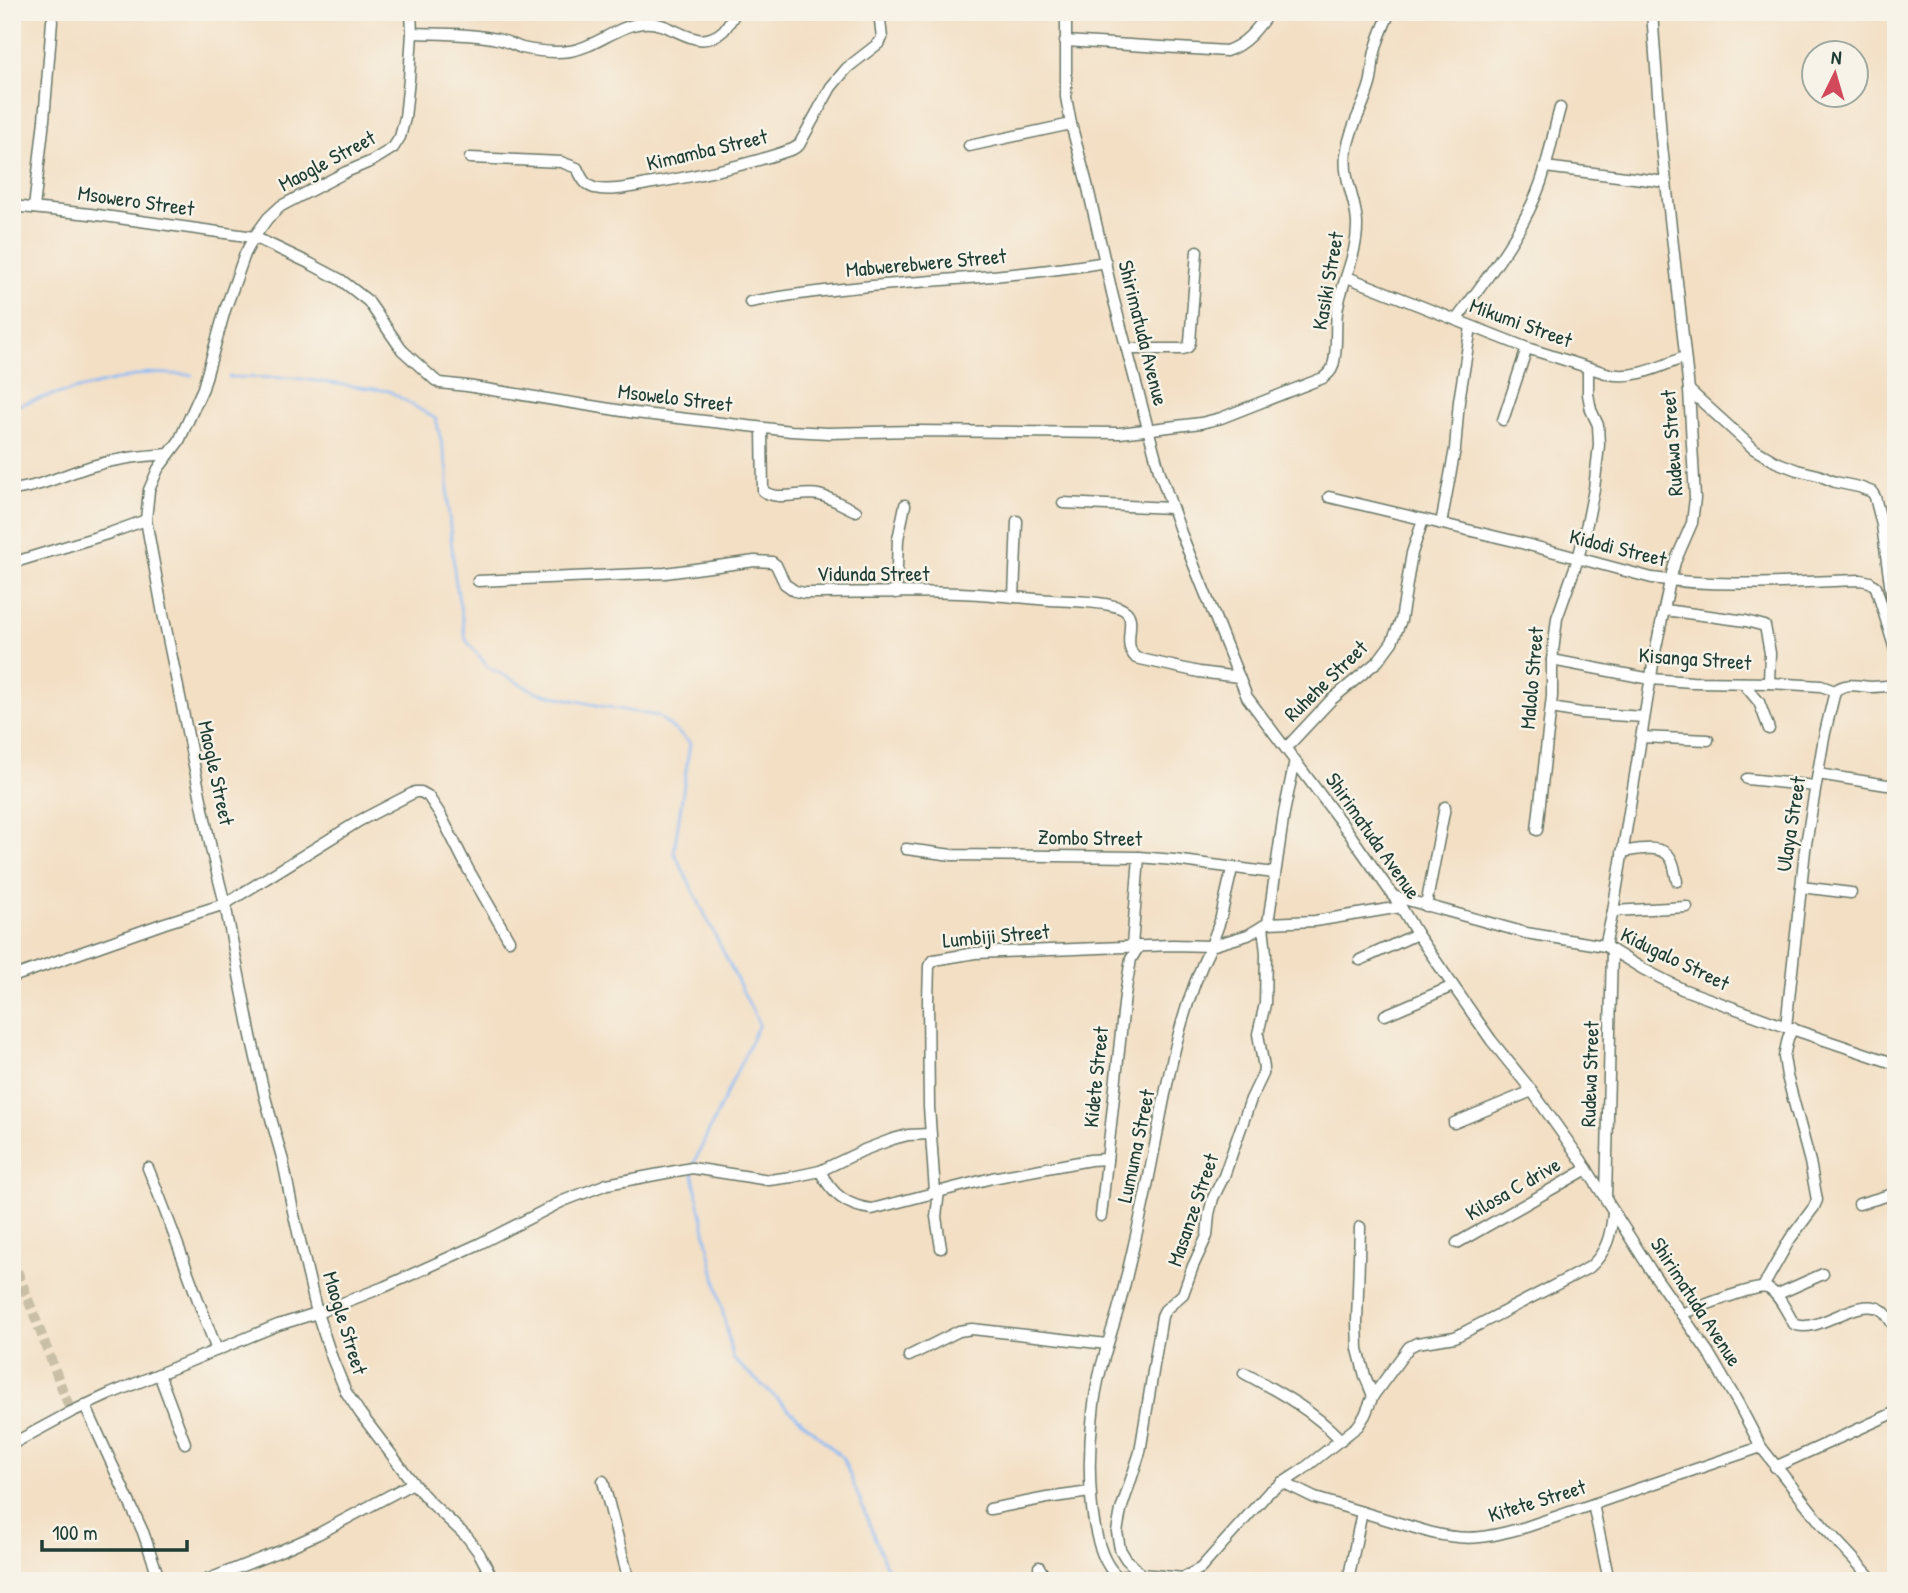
<svg xmlns="http://www.w3.org/2000/svg" width="1908" height="1593" font-family="'Patrick Hand',sans-serif">
  <style>
    .lines { fill: none; stroke-linecap: round; stroke-linejoin: round }
    .stream { stroke: #89baf5; stroke-width: 2.5 }
    .minor-tunnel { stroke: #c9bfa7; stroke-width: 10; stroke-dasharray: 10 5; stroke-linecap: butt }
    .minor-casing { stroke: #697666; stroke-width: 13 }
    .minor { stroke: #fff; stroke-width: 10 }
    .labels { text-anchor: middle; stroke-width: 5; stroke-linejoin: round; paint-order: stroke }
    .street-label { font-size: 21px; fill: #1f3d34; stroke: #f7f3e8 }
  </style>
  <rect width="100%" height="100%" fill="#f7f3e8"/>
  <filter id="ink" filterUnits="userSpaceOnUse"><feTurbulence type="fractalNoise" baseFrequency=".0143" numOctaves="2"/><feDisplacementMap in="SourceGraphic" scale="14" xChannelSelector="R" yChannelSelector="G"/><feConvolveMatrix kernelMatrix="1 2 1 2 8 2 1 2 1" color-interpolation-filters="sRGB"/></filter>
  <filter id="wash" filterUnits="userSpaceOnUse"><feTurbulence type="fractalNoise" baseFrequency=".00686" numOctaves="4" result="noise"/><feDisplacementMap in="SourceGraphic" scale="28" xChannelSelector="R" yChannelSelector="G"/><feGaussianBlur stdDeviation="1.57" result="paint"/><feColorMatrix in="noise" values="0 0 0 0 0 0 0 0 0 0 0 0 0 0 0 0 0 1.4 0 .05"/><feComposite in="paint" operator="in"/></filter>
  <g filter="url(#wash)">
    <rect width="100%" height="100%" fill="#f3dfc4"/>
    <g class="lines">
      <g class="stream">
        <path d="M229,377L294,378L389,391L436,419L448,471V507L455,578L466,640L488,667L536,692L601,706L658,716L690,743L674,852L759,1024L693,1165"/>
        <path d="M12,407L48,396L147,373L192,375"/>
        <path d="M692,1171L733,1359L843,1458L892,1581"/>
      </g>
    </g>
  </g>
  <g filter="url(#ink)">
    <g class="lines">
      <path class="minor-tunnel" d="M12,1257L71,1412"/>
      <defs>
        <g id="minor">
          <path d="M411,12L412,33L409,79L405,118L400,137L393,148L372,161L346,172L281,206L268,218L254,237L245,254L225,310L203,388L179,441L158,469L149,490L146,520L163,614L212,853L225,904L251,1036L265,1097L283,1161L293,1211L317,1313L332,1358L346,1392L360,1413L413,1483L429,1501L468,1538L479,1553L494,1581"/>
          <path d="M1066,12V97L1071,124L1087,184L1113,297L1159,470L1181,533L1247,697L1349,833L1401,907L1417,934L1491,1040L1532,1091L1581,1160L1650,1269L1708,1352L1738,1403L1761,1447L1823,1526L1874,1581"/>
          <path d="M412,33C440,34 469,33 497,39C506,41 514,45 522,48C536,51 555,53 570,51C596,47 618,25 644,23C674,20 696,56 724,30C728,25 732,18 736,12"/>
          <path d="M1065,41L1226,51C1245,45 1257,29 1268,14"/>
          <path d="M969,146L1071,124"/>
          <path d="M470,158L561,162L577,168C581,176 584,185 594,188C610,192 631,187 647,184C697,176 745,166 793,149L799,145L831,87L847,68L879,43L882,38L879,12"/>
          <path d="M1545,167L1666,182"/>
          <path d="M12,206L90,214L254,237L309,263L341,280L368,301L402,350L435,380L440,383L467,386L635,413L791,431L828,433L913,431L1120,433L1201,423L1221,418L1323,378C1328,374 1331,372 1333,366C1338,348 1335,330 1337,312C1341,282 1358,255 1357,223C1356,200 1343,179 1346,155C1349,129 1363,109 1370,84C1373,74 1372,63 1375,52C1378,39 1384,25 1390,12"/>
          <path d="M34,208L44,120L52,21"/>
          <path d="M1347,277L1527,348L1609,374C1636,379 1659,367 1685,357"/>
          <path d="M750,302C868,280 988,282 1106,262"/>
          <path d="M1456,320C1487,278 1524,231 1541,182C1549,158 1553,133 1560,108"/>
          <path d="M1127,349H1183L1188,347L1190,342L1197,251"/>
          <path d="M1689,390L1754,449L1776,462L1797,470L1818,475L1835,482L1859,487L1872,492L1875,497L1882,525L1896,628"/>
          <path d="M1503,420L1527,348"/>
          <path d="M762,429L763,491C779,502 802,491 819,495C832,498 844,506 856,511"/>
          <path d="M12,490C40,487 65,474 92,466C119,458 142,456 169,454"/>
          <path d="M1329,497L1514,541L1652,578C1720,588 1793,582 1861,580L1870,582L1876,587L1896,653"/>
          <path d="M1063,503L1171,508"/>
          <path d="M1441,524L1455,449L1459,401L1471,327"/>
          <path d="M12,563L110,533L146,520"/>
          <path d="M478,581L665,573L755,561L772,562L776,565L785,584L795,591L804,593C856,593 908,591 960,593C990,594 1020,598 1051,600C1068,601 1111,601 1124,610C1139,619 1120,643 1136,658L1199,672L1239,677"/>
          <path d="M896,593L898,539L905,505"/>
          <path d="M1014,597L1017,521"/>
          <path d="M1665,610L1746,621L1765,626L1770,653L1769,683"/>
          <path d="M1552,660L1651,679L1692,682L1769,683L1821,686L1835,691"/>
          <path d="M1743,683L1759,702L1769,729"/>
          <path d="M1551,708L1581,713L1644,717"/>
          <path d="M1641,737L1708,740"/>
          <path d="M1286,748L1331,700L1378,661L1392,642L1401,620L1412,553L1423,520"/>
          <path d="M1818,774L1887,785"/>
          <path d="M1747,779L1815,786"/>
          <path d="M1537,830L1552,696V660L1557,618L1578,559L1588,519L1594,489L1599,445L1598,425L1591,410L1588,394V368"/>
          <path d="M906,849L952,855L1139,857L1174,860L1274,873"/>
          <path d="M1622,852C1636,850 1663,843 1671,859C1675,865 1675,874 1677,881"/>
          <path d="M1801,887L1851,893"/>
          <path d="M1393,896L1526,933L1605,946L1643,969L1682,989L1786,1027L1896,1064"/>
          <path d="M1426,906L1445,807"/>
          <path d="M1613,911L1687,907"/>
          <path d="M1268,923L1315,921L1401,907"/>
          <path d="M1132,946L1139,857"/>
          <path d="M1605,946L1613,911L1655,652L1670,581L1675,562L1692,523L1695,498L1689,390L1661,137L1652,12"/>
          <path d="M1360,960L1417,934"/>
          <path d="M12,977L165,923L225,904L359,821L415,792H421L428,796L440,814L468,869L509,940"/>
          <path d="M1385,1015L1453,986"/>
          <path d="M1786,1027L1805,850L1824,737L1835,691C1845,682 1858,686 1871,687C1879,687 1887,686 1896,685"/>
          <path d="M1454,1123L1532,1091"/>
          <path d="M148,1168C173,1228 193,1289 217,1350"/>
          <path d="M820,1171C832,1194 846,1206 872,1209L992,1178L1090,1160L1107,1159"/>
          <path d="M939,1191L936,1217L941,1248"/>
          <path d="M935,1192L929,1107L928,1000L929,966L934,960L975,953L1172,945L1211,946L1220,921L1232,869"/>
          <path d="M1606,1198L1612,950"/>
          <path d="M1859,1204L1896,1193"/>
          <path d="M1101,1216L1125,995L1131,959L1139,946"/>
          <path d="M1360,1227L1357,1322L1358,1349L1365,1376L1373,1396"/>
          <path d="M1457,1243L1587,1169"/>
          <path d="M1763,1287L1790,1239L1814,1207L1817,1200L1810,1162L1787,1076L1784,1057L1788,1038L1793,1028"/>
          <path d="M1776,1295L1823,1274"/>
          <path d="M1681,1314C1695,1309 1756,1284 1767,1288C1779,1293 1787,1313 1794,1324C1818,1336 1859,1293 1883,1311C1888,1315 1892,1324 1896,1329"/>
          <path d="M909,1356L959,1331L972,1329L1107,1344"/>
          <path d="M1244,1373C1281,1393 1312,1410 1341,1440"/>
          <path d="M159,1374L185,1443"/>
          <path d="M85,1405L143,1532L160,1581"/>
          <path d="M12,1444L71,1412L110,1394L278,1325L317,1313L384,1287L479,1244L563,1201L607,1184L692,1168L769,1180L792,1177L820,1171L864,1150L893,1139L908,1135L930,1134"/>
          <path d="M1775,1467L1896,1412"/>
          <path d="M603,1481L629,1581"/>
          <path d="M1282,1482L1315,1498L1432,1533C1470,1542 1490,1537 1526,1527L1761,1447"/>
          <path d="M1593,1504L1609,1581"/>
          <path d="M990,1509L1047,1498L1090,1492"/>
          <path d="M1039,1567L1047,1581"/>
          <path d="M1141,1574L1126,1559L1120,1549L1117,1532L1121,1510L1140,1452L1162,1316L1165,1310L1183,1294L1193,1266L1207,1236L1209,1214L1213,1198L1224,1176L1251,1099L1263,1074L1264,1068L1258,1034L1265,1004L1266,953L1263,926"/>
          <path d="M1118,1577C1085,1549 1088,1454 1093,1413C1096,1378 1108,1344 1118,1310C1126,1281 1132,1252 1139,1223C1161,1131 1169,1030 1211,946L1248,935L1268,923L1284,813L1295,760"/>
          <path d="M204,1581L280,1551L318,1534L413,1483"/>
          <path d="M1091,1581L1141,1574L1183,1578L1201,1568L1269,1492L1301,1471L1358,1426L1365,1415L1373,1396L1409,1347L1417,1343L1455,1337L1590,1267C1607,1252 1611,1234 1613,1213"/>
          <path d="M1348,1581L1362,1512"/>
        </g>
      </defs>
      <use href="#minor" class="minor-casing"/>
      <use href="#minor" class="minor"/>
    </g>
  </g>
  <g class="labels">
    <g class="street-label">
      <text transform="translate(707 150) rotate(-13)" y="7">Kimamba Street</text>
      <text transform="translate(327 161) rotate(-28)" y="7">Maogle Street</text>
      <text transform="translate(136 201) rotate(8)" y="7">Msowero Street</text>
      <text transform="translate(926 263) rotate(-5)" y="7">Mabwerebwere Street</text>
      <text transform="translate(1328 281) rotate(-80)" y="7">Kasiki Street</text>
      <text transform="translate(1521 323) rotate(20)" y="7">Mikumi Street</text>
      <text transform="translate(1143 333) rotate(76)" y="7">Shirimatuda Avenue</text>
      <text transform="translate(675 398) rotate(7)" y="7">Msowelo Street</text>
      <text transform="translate(1672 443) rotate(-94)" y="7">Rudewa Street</text>
      <text transform="translate(1618 548) rotate(14)" y="7">Kidodi Street</text>
      <text x="873" y="581">Vidunda Street</text>
      <text transform="translate(1695 659) rotate(4)" y="7">Kisanga Street</text>
      <text transform="translate(1532 678) rotate(-85)" y="7">Malolo Street</text>
      <text transform="translate(1326 681) rotate(-44)" y="7">Ruhehe Street</text>
      <text transform="translate(216 773) rotate(78)" y="7">Maogle Street</text>
      <text transform="translate(1791 824) rotate(-81)" y="7">Ulaya Street</text>
      <text transform="translate(1373 836) rotate(55)" y="7">Shirimatuda Avenue</text>
      <text transform="translate(1090 838) rotate(1)" y="7">Zombo Street</text>
      <text transform="translate(996 936) rotate(-5)" y="7">Lumbiji Street</text>
      <text transform="translate(1675 959) rotate(26)" y="7">Kidugalo Street</text>
      <text transform="translate(1590 1074) rotate(-88)" y="7">Rudewa Street</text>
      <text transform="translate(1096 1077) rotate(-84)" y="7">Kidete Street</text>
      <text transform="translate(1136 1146) rotate(-78)" y="7">Lumuma Street</text>
      <text transform="translate(1513 1189) rotate(-30)" y="7">Kilosa C drive</text>
      <text transform="translate(1193 1210) rotate(-71)" y="7">Masanze Street</text>
      <text transform="translate(1696 1302) rotate(57)" y="7">Shirimatuda Avenue</text>
      <text transform="translate(345 1323) rotate(73)" y="7">Maogle Street</text>
      <text transform="translate(1537 1501) rotate(-17)" y="7">Kitete Street</text>
    </g>
  </g>
  <rect width="1908" height="1593" fill="none" stroke="#f7f3e8" stroke-width="42"/>
  <g transform="translate(1835 74) rotate(5)"><circle r="33" fill="#f7f3e8" stroke="#a1aaa0" stroke-width="2"/>
  <path d="M0-5L12 26L0 18L-12 26Z" fill="#d1495b"/>
  <text y="-10" font-size="19" font-weight="bold" text-anchor="middle" fill="#1f3d34">N</text>
  </g>
  <path d="M42 1540v10h145v-10" fill="none" stroke="#1f3d34" stroke-width="3.5"/>
  <text x="52" y="1540" font-size="21" fill="#1f3d34" stroke="#f7f3e8" stroke-width="5" paint-order="stroke">100 m</text>
</svg>
